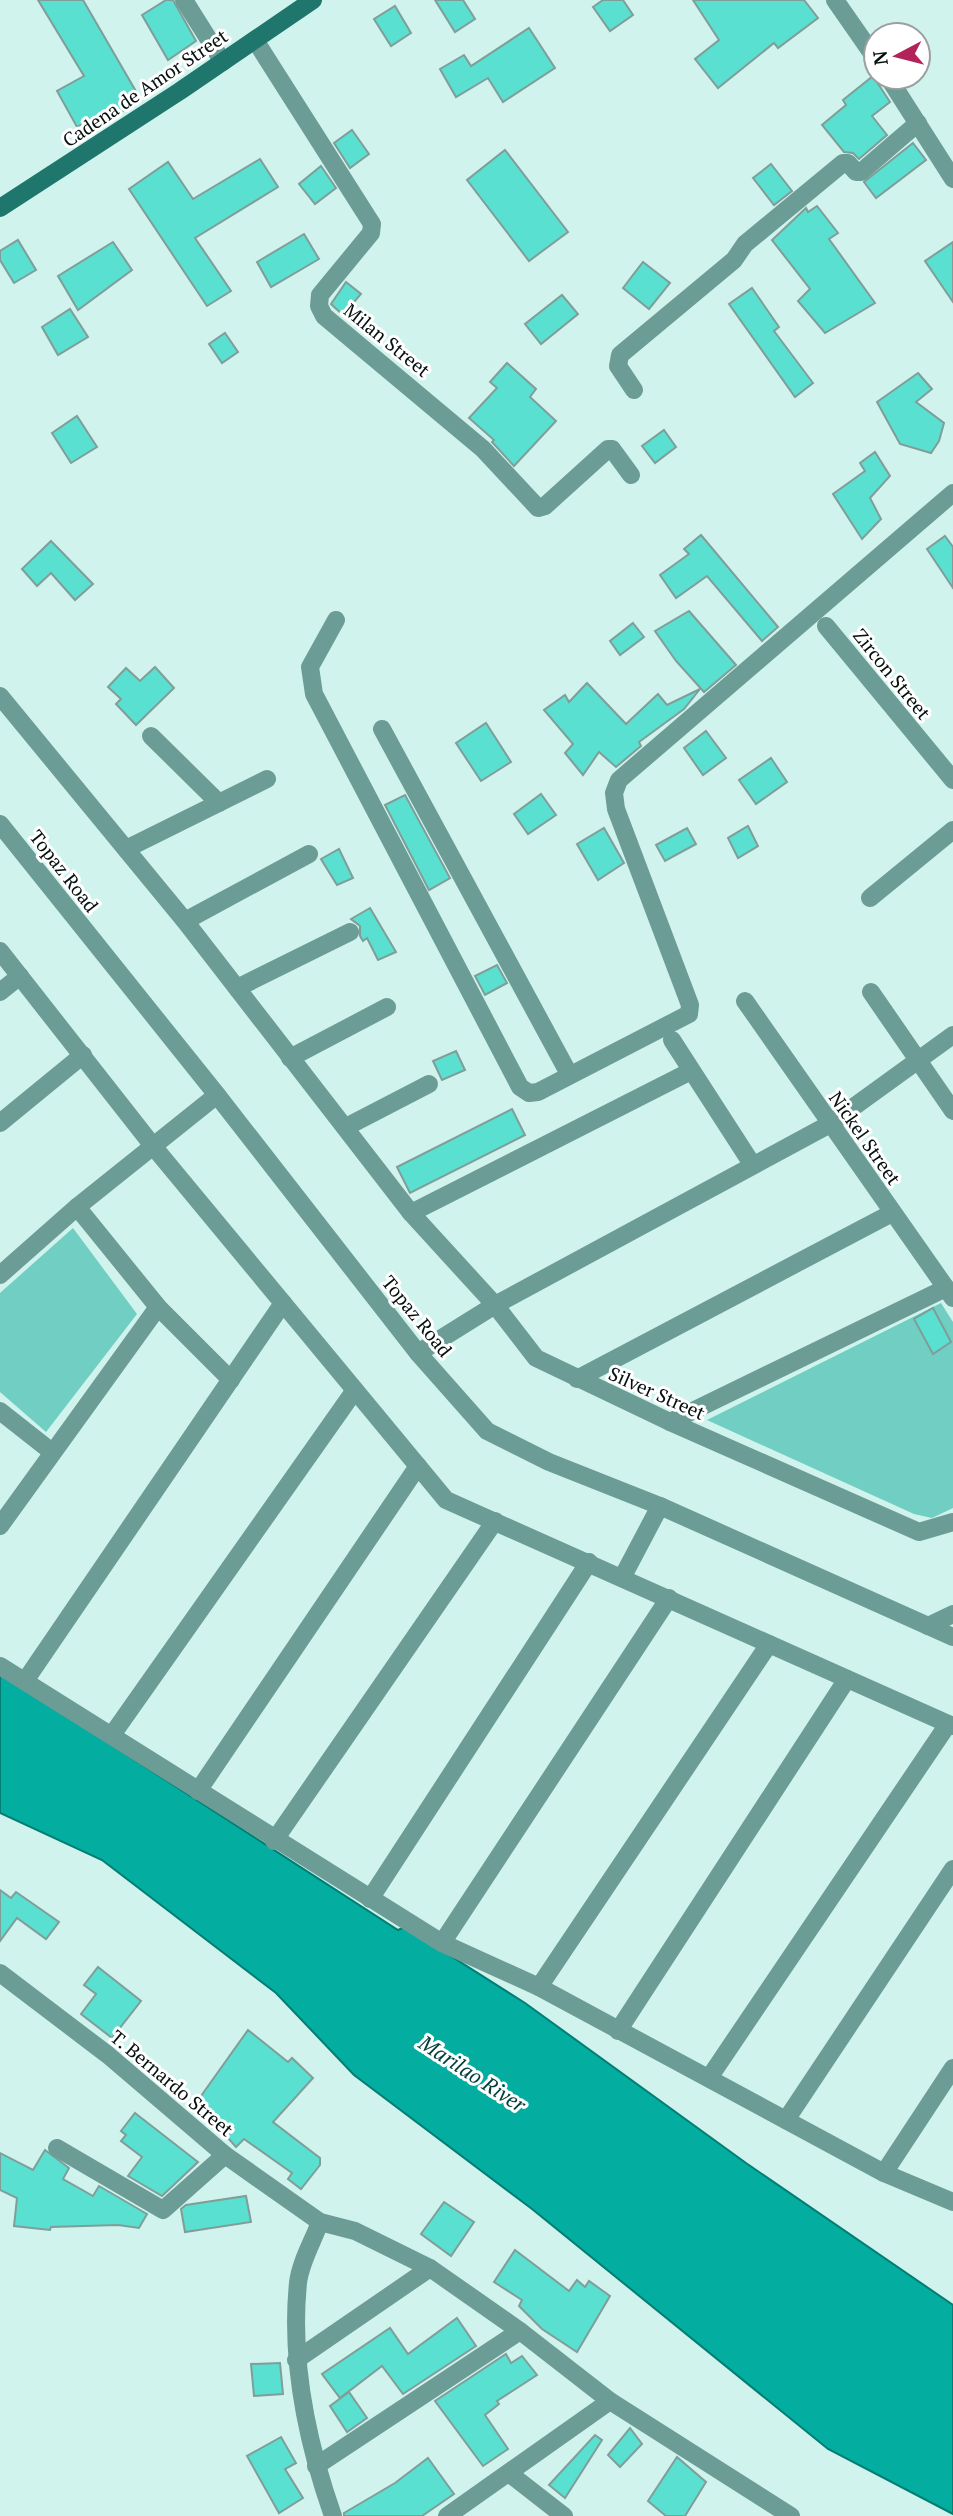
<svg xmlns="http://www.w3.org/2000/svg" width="953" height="2516" font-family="'PT Serif',serif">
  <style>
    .green { fill: #70cec2 }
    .water { fill: #03ad9f; stroke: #047e74; stroke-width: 2 }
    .building { fill: #5ae0d0; stroke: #7f9e99; stroke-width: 2 }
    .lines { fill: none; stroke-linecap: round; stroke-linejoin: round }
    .minor { stroke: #6b9c95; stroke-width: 18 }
    .secondary { stroke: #1f766c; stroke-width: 18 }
    .labels { text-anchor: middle; stroke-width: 6; stroke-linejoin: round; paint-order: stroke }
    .street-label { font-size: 19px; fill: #05100e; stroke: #fff }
    .water-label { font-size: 21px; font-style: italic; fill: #003f39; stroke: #fff }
  </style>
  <rect width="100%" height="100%" fill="#d1f3ed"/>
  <g class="green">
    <path d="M73,1228L137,1314L46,1432L0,1392V1293Z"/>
    <path d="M941,1303L953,1322V1508L932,1518L914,1514L707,1420Z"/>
  </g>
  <path class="water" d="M0,1673L398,1930L405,1927L525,2003L746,2163L953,2305V2514L828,2449L532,2209L354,2075L276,1993L102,1860L0,1813Z"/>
  <g class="building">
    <path d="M38,0H83L141,100L110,119L105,111L77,127L57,91L84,76Z"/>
    <path d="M166,0H173L196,41L168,60L142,15Z"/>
    <path d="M435,0H463L475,19L455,32Z"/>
    <path d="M603,0H623L633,15L610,31L593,7Z"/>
    <path d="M693,0H804L818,18L778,48L774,43L718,88L695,59L719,40Z"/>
    <path d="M395,6L411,33L391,46L374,19Z"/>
    <path d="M529,28L555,68L503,102L488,78L456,97L440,69L464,55L471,66Z"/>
    <path d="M873,76L890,102L872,116L887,135L859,159L853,153L844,152L822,125L846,105L843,100Z"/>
    <path d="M352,130L369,154L350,168L334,143Z"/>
    <path d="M913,143L926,160L876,198L864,182Z"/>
    <path d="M505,150L568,232L529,261L467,180Z"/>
    <path d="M260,159L278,187L195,238L231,291L207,306L129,189L168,162L193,199Z"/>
    <path d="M771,164L792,191L774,205L753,178Z"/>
    <path d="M321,166L336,188L315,204L299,184Z"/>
    <path d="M817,206L838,233L829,239L875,303L825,333L798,301L810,289L772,240L806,208L808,212Z"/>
    <path d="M304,234L319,259L271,287L257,262Z"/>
    <path d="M18,240L36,270L14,283L0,260V251Z"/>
    <path d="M113,242L132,270L78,310L58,276Z"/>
    <path d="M953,242V302L925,261Z"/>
    <path d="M643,262L670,283L649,309L623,288Z"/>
    <path d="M346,282L361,294L343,315L331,304Z"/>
    <path d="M752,288L779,327L774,331L813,383L795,397L729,304Z"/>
    <path d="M562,295L578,314L541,344L525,324Z"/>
    <path d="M70,309L88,337L58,355L42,327Z"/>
    <path d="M225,333L238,352L222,363L209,344Z"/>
    <path d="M507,363L536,389L530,397L556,421L514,466L492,442L494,440L469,418L497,388L490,382Z"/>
    <path d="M918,373L932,389L916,402L944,423L939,441L931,453L900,444L877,402Z"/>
    <path d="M77,416L97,447L71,463L52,433Z"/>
    <path d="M664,430L676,447L655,463L642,446Z"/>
    <path d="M875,452L890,476L870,498L881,519L862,539L833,494L865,471L860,463Z"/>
    <path d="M701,535L778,627L762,641L707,576L676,598L660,575L689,554L684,549Z"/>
    <path d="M945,536L953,547V588L927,549Z"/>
    <path d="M51,541L93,584L75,600L51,573L37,586L22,569Z"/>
    <path d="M689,611L736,665L704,692L676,661L655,631Z"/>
    <path d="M633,623L644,637L620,655L610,641Z"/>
    <path d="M155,667L174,688L136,725L116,704L121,699L108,687L126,668L140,681Z"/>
    <path d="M587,683L626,724L658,694L667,705L700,689L684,709L639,742L641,746L616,767L599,752L583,775L565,753L573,744L544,710L565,695L569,702Z"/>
    <path d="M486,723L511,762L481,781L456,743Z"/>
    <path d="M706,731L726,758L703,775L684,748Z"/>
    <path d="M771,758L787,782L756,804L739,780Z"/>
    <path d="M541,794L556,815L528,834L514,814Z"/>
    <path d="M405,795L450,878L429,890L385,805Z"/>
    <path d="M748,826L758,846L738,858L728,838Z"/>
    <path d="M604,828L624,863L598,880L577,844Z"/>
    <path d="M687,828L696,844L665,861L656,845Z"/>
    <path d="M339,849L353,878L337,885L321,859Z"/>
    <path d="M370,908L396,952L378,960L367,938L363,941L360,936V926L351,919Z"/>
    <path d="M497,965L507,983L485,995L475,976Z"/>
    <path d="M456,1051L465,1070L442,1080L433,1061Z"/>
    <path d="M512,1109L525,1135L410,1193L397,1167Z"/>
    <path d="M933,1308L951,1342L933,1354L914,1319Z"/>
    <path d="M0,1890L11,1898L16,1892L59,1922L46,1939L17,1918L0,1941Z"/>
    <path d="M98,1967L141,2001L112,2038L81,2014L96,1994L84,1985Z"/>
    <path d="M248,2030L288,2062L292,2058L313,2078L273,2122L320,2158V2165L301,2189L288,2179L292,2173L244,2139L236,2147L220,2129L225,2124L196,2103Z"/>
    <path d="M135,2113L198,2162L162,2196L128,2176L142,2157L121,2141L126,2135L121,2131Z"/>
    <path d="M45,2150L69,2168L63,2179L93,2196L99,2186L147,2214L139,2228L118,2225L51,2227L50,2230L14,2226L17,2198L0,2190V2153L33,2170Z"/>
    <path d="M246,2196L251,2222L185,2232L181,2209L186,2205Z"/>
    <path d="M444,2202L474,2222L451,2256L421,2234Z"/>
    <path d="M515,2250L569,2291L577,2280L585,2287L589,2281L610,2296L577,2352L542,2329L519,2306L522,2300L494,2282Z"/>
    <path d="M457,2318L476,2346L403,2394L382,2366L340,2398L322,2374L390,2328L408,2354Z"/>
    <path d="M506,2354L511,2363L522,2356L537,2375L497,2401L499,2404L485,2415L508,2449L483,2466L435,2401Z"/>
    <path d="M280,2363L283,2394L254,2396L251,2364Z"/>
    <path d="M349,2392L367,2418L347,2432L330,2406Z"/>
    <path d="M630,2428L642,2444L620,2467L608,2455Z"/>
    <path d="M595,2435L602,2440L565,2498L549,2485Z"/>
    <path d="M281,2437L296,2463L285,2469L303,2498L279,2513L247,2456Z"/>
    <path d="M677,2457L706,2482L685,2516H666L648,2501Z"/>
    <path d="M428,2458L454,2494L422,2516H344V2513L395,2483Z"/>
  </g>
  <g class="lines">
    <g class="minor">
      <path d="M184,0L223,62"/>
      <path d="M835,0L876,59"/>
      <path d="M255,40L372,224L371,233L320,295L319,306L324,316L483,449L538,508L545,506L608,449H612L631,475"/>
      <path d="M888,77L953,179"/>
      <path d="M634,390L618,366L620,355L734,260L745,244L843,163H848L856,172H861L918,123"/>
      <path d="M336,620L310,667L314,694L520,1087L529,1093L538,1092L689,1014L690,1005L616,809L614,793L619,780L953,493"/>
      <path d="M826,626L953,780"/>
      <path d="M0,696L185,921L411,1213L495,1305L536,1358L670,1422L919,1532L953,1522"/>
      <path d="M382,729L569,1074"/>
      <path d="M151,736L219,803"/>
      <path d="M0,824L217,1095L418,1353L487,1431L549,1462L660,1506L953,1637"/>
      <path d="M126,849L267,779"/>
      <path d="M870,898L953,830"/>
      <path d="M185,921L309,854"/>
      <path d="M0,951L153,1146L446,1500L953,1726"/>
      <path d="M237,988L350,932"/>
      <path d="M0,992L20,976"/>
      <path d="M871,992L953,1111"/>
      <path d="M745,1001L953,1298"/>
      <path d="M672,1040L752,1164"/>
      <path d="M290,1058L387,1007"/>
      <path d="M0,1123L83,1055"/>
      <path d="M346,1127L429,1084"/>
      <path d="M77,1207L158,1307L231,1380"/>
      <path d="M411,1213L691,1071"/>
      <path d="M0,1275L77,1207L217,1095"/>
      <path d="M418,1353L495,1305L830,1124L953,1035"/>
      <path d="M577,1379L892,1213"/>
      <path d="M0,1411L52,1452"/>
      <path d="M670,1422L946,1288"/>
      <path d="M0,1526L158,1307"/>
      <path d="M622,1578L660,1506"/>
      <path d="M928,1626L953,1614"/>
      <path d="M0,1666L442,1943L539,1987L884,2173L953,2202"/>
      <path d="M25,1681L283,1303"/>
      <path d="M112,1735L355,1390"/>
      <path d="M198,1791L418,1466"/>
      <path d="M274,1841L495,1521"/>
      <path d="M370,1899L589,1562"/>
      <path d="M442,1943L669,1598"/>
      <path d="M0,1973L108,2055L225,2155L320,2222L355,2231L430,2268L520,2331L610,2401L791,2516"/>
      <path d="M539,1987L769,1644"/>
      <path d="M618,2031L847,1679"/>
      <path d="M709,2078L948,1724"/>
      <path d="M786,2120L953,1869"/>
      <path d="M57,2148L163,2210L225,2155"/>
      <path d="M884,2173L953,2068"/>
      <path d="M320,2222C313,2241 300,2263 298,2283C290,2362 307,2442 333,2516"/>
      <path d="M296,2360L430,2268"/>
      <path d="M316,2466L520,2331"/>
      <path d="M510,2474L564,2516"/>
      <path d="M447,2516L610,2401"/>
    </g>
    <path class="secondary" d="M0,208L180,91L313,0"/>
  </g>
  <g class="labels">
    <g class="street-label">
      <text transform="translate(145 88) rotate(-34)" y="7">Cadena de Amor Street</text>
      <text transform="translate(387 340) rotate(39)" y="7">Milan Street</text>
      <text transform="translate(892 674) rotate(51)" y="7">Zircon Street</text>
      <text transform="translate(64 871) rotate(52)" y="7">Topaz Road</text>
      <text transform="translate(865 1138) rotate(55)" y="7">Nickel Street</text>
      <text transform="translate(417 1316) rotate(51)" y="7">Topaz Road</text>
      <text transform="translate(657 1393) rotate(24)" y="7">Silver Street</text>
      <text transform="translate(172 2083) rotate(40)" y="7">T. Bernardo Street</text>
    </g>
    <g class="water-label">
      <text transform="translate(472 2074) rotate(33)" y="7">Marilao River</text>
    </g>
  </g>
  <g transform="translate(897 56) rotate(263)"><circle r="33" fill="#ffffff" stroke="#9b9f9f" stroke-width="2"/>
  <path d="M0-5L12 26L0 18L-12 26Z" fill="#b22459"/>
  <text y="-10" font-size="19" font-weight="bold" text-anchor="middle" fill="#05100e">N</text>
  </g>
</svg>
